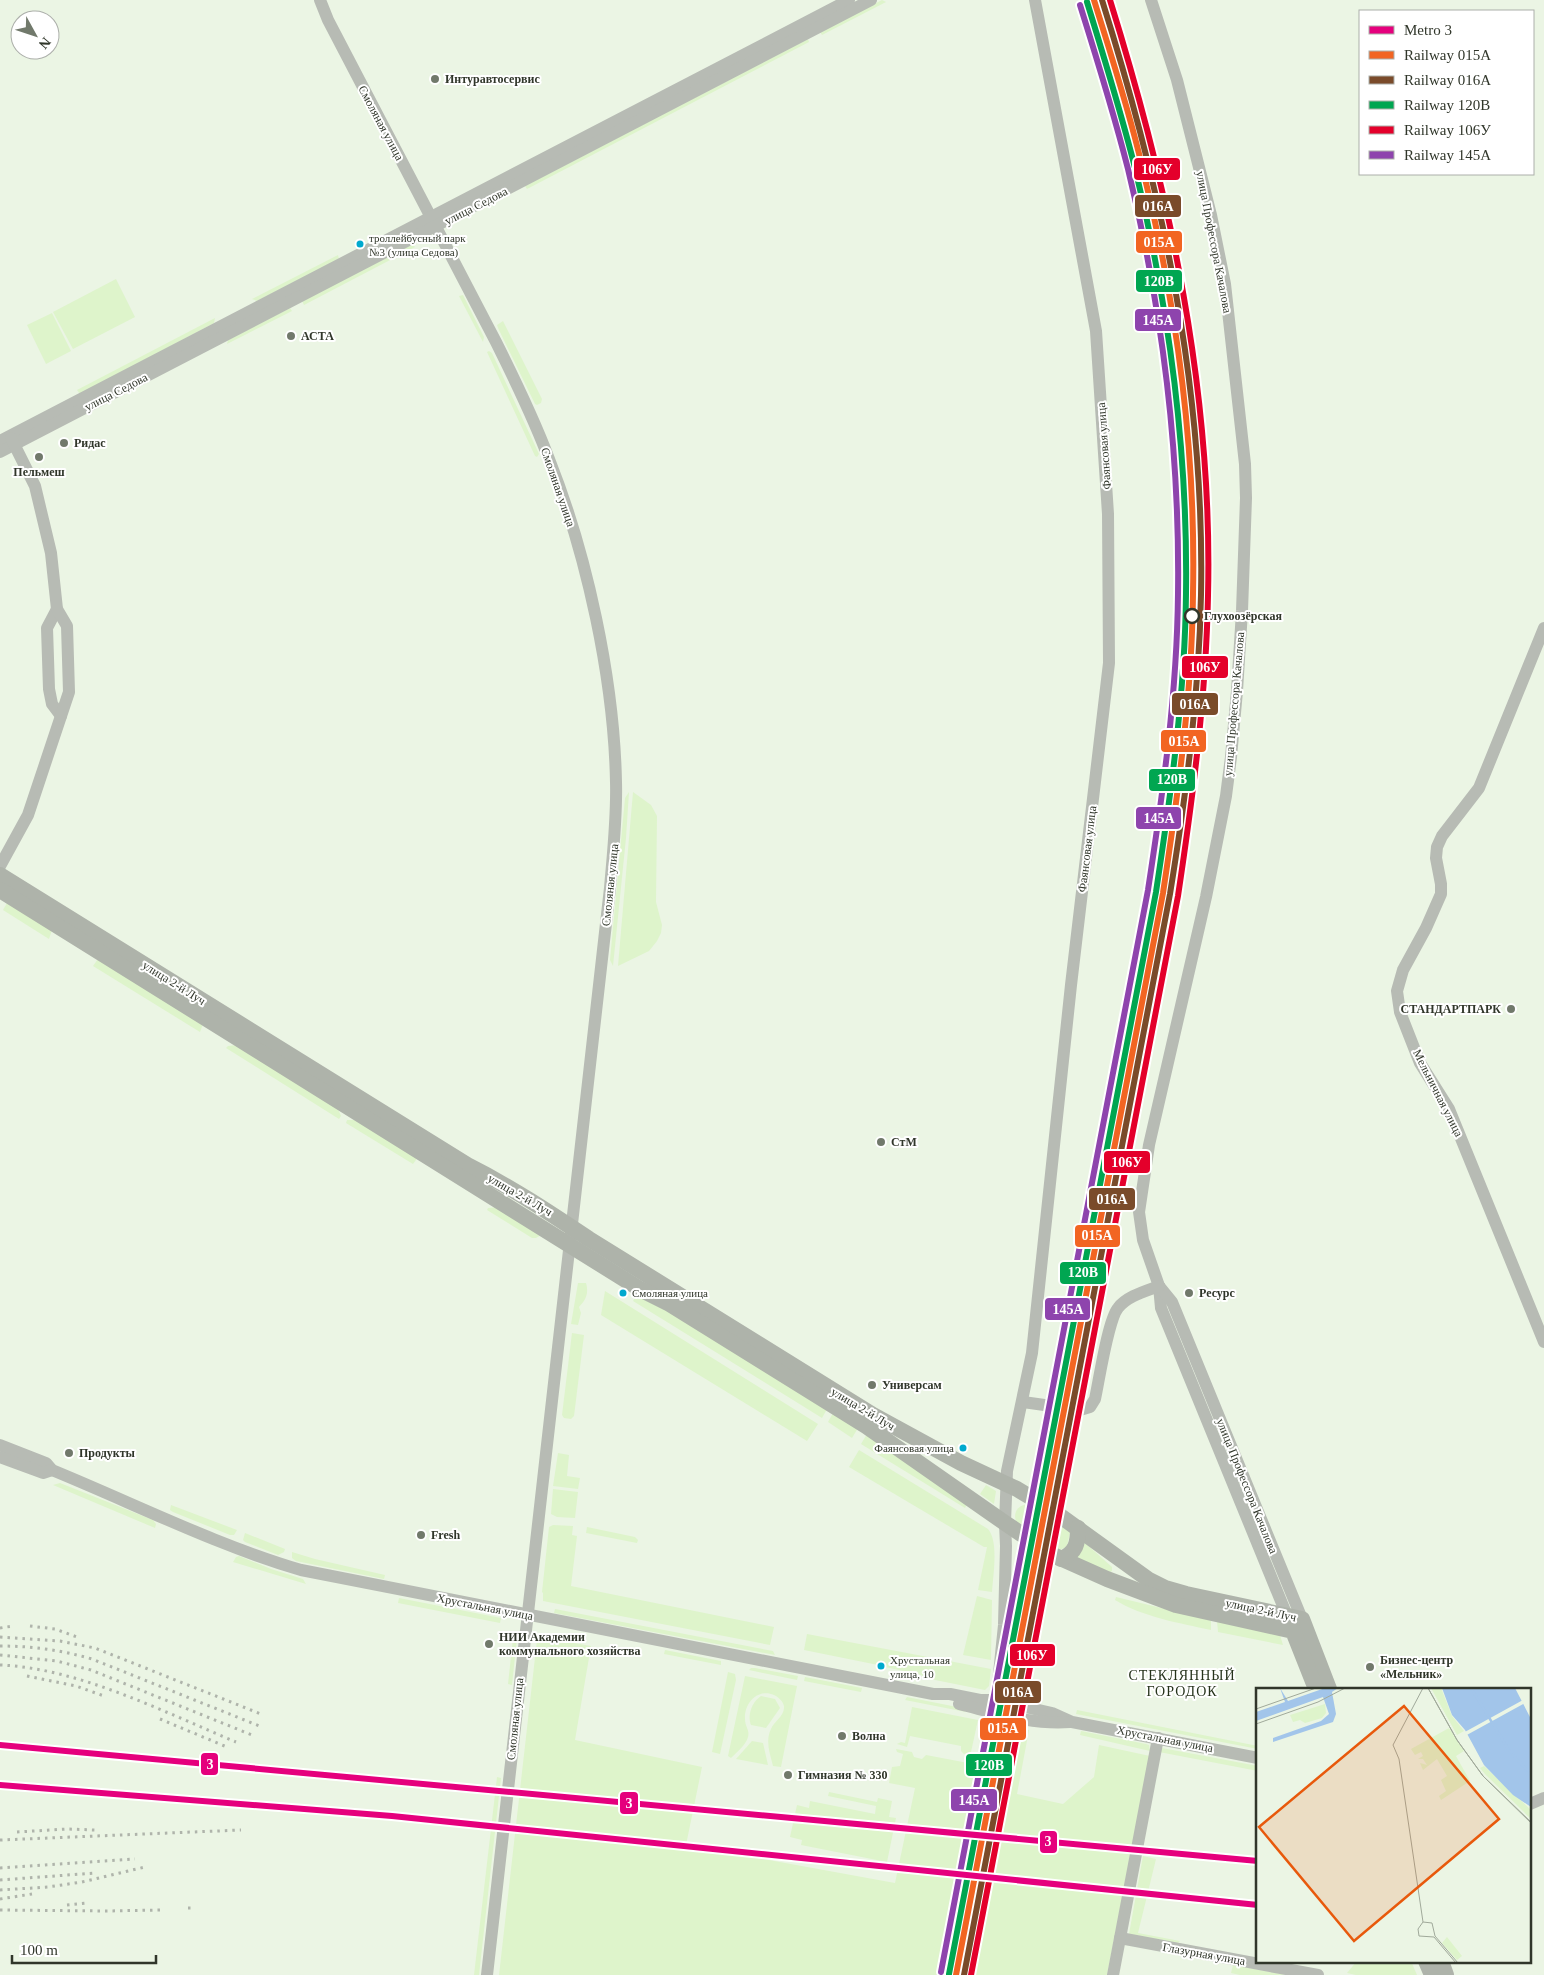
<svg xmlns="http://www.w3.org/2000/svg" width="1544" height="1975" font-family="Georgia,serif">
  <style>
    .green { fill: #def4cb }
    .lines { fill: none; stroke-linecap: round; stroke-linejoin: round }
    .minor { stroke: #b7bbb4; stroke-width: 12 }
    .major { stroke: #aeb3aa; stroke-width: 16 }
    .rail { stroke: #afb4ab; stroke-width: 3; stroke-dasharray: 2.5 5; stroke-linecap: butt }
    .rail-1-casing { stroke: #fff; stroke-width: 10 }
    .rail-2-casing { stroke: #fff; stroke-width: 10 }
    .rail-3-casing { stroke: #fff; stroke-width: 10 }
    .rail-4-casing { stroke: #fff; stroke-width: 10 }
    .rail-5-casing { stroke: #fff; stroke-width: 10 }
    .rail-1 { stroke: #f26522; stroke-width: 6 }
    .rail-2 { stroke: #7a4b2a; stroke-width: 6 }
    .rail-3 { stroke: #00a651; stroke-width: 6 }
    .rail-4 { stroke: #e4002b; stroke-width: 6 }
    .rail-5 { stroke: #8e44ad; stroke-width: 6 }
    .metro-1-casing { stroke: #fff; stroke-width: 10 }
    .metro-1 { stroke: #e5007d; stroke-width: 6 }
    .poi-dot { fill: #71796b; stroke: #fff; stroke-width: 2 }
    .bus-dot { fill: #00a9ce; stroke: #fff; stroke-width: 2 }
    .stop-dot { fill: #fff; stroke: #30362a; stroke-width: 2.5 }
    .labels { text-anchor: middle; stroke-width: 4; stroke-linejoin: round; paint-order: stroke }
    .bus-label { font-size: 11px; fill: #30362a; stroke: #fff; text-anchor: start }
    .poi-label { font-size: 12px; font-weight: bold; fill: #30362a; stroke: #fff; text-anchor: start }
    .street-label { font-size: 12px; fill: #30362a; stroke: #fff }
    .stop-label { font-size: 12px; font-weight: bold; fill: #30362a; stroke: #fff; text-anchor: start }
    .neighbourhood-label { font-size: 14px; letter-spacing: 1px; fill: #25321a; stroke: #fff }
    .inset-river { fill: none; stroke: #a2c5ea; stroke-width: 2.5 }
    .inset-road { fill: none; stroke: #a0a99a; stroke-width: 1 }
    .view { fill: #e8590c; fill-opacity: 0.15; stroke: #e8590c; stroke-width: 2.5 }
    .inset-edge { fill: none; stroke: #30362a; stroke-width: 2.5 }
    .line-badge { stroke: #fff; stroke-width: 2 }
    .badge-label { font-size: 14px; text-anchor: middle; font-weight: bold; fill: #fff }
  </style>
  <rect width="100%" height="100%" fill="#ebf5e4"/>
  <g class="green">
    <path d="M882,0L886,2L822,35L820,32Z"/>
    <path d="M808,39L809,42L527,189L525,186Z"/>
    <path d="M413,244L415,247L304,305L302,301Z"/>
    <path d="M338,255L339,259L257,301L252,299Z"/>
    <path d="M116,279L135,317L73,349L53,312Z"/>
    <path d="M463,295L484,337L483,342L459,296Z"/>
    <path d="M290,308L292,311L227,344L228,340Z"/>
    <path d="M52,313L71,351L46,364L27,325Z"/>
    <path d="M215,318L214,323L80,394L77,390Z"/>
    <path d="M503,321L542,399L541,403L537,405L535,404L498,328L497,325Z"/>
    <path d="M489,351L492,353L539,454L537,457L535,456L487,352Z"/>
    <path d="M629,792L626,838L613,966L610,960L625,798Z"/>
    <path d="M633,792L651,805L657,816L656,902L662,925L661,933L657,941L649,951L618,966Z"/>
    <path d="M7,903L52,930L49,939L3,910Z"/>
    <path d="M98,959L203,1024L200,1032L93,966Z"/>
    <path d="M237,1045L337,1107L341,1116L339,1119L226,1048L228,1046Z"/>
    <path d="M347,1120H358L418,1157L413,1164L346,1123Z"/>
    <path d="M499,1207L543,1234L536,1238H532L487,1210L488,1208Z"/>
    <path d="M578,1283H586C589,1293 586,1300 579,1307L581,1313L578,1325L571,1324Z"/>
    <path d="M605,1291L818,1424L807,1441L601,1315Z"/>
    <path d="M636,1296L668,1310L827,1409L822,1418L633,1301Z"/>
    <path d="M572,1333L584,1335L574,1416L571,1419L564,1418L562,1415Z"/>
    <path d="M833,1413L858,1428L852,1438L828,1422Z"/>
    <path d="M867,1434L967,1504L965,1508L861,1444Z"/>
    <path d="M859,1450L988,1529C999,1542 993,1575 992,1592L978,1590L987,1547H984L849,1467Z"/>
    <path d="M558,1453L569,1455L567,1476L580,1478L578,1489L553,1486Z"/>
    <path d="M60,1483L153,1520L156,1524L155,1528L53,1485Z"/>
    <path d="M986,1485L996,1491L994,1504L980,1494Z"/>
    <path d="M553,1489L578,1492L575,1518L557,1517L551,1514Z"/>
    <path d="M1029,1504L1070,1532L1067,1547L1059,1550L1017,1524C1012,1513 1017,1505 1029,1504Z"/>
    <path d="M171,1505L237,1530L234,1535H230L173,1512L170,1510Z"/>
    <path d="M553,1525L573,1526L572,1535L577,1536L571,1586L774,1627L770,1645L543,1601V1593L542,1592L549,1527Z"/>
    <path d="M587,1527L635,1537L638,1540L637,1543L586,1533Z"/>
    <path d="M245,1533L285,1549L284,1552L278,1555L245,1542L243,1540Z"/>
    <path d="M1084,1542L1112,1567V1571L1110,1572L1076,1558Z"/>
    <path d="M292,1552L315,1559L385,1575L384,1579L296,1561L292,1558Z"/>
    <path d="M239,1556L271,1569L303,1579L306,1584L233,1562L236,1557Z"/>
    <path d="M977,1596L992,1600L991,1660L963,1655Z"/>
    <path d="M1116,1597L1211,1620V1630C1179,1623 1143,1617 1115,1600Z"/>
    <path d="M399,1598L501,1618L500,1623L398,1603Z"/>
    <path d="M555,1609L773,1651L775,1655L554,1613Z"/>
    <path d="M1217,1621L1280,1635L1283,1645L1218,1632Z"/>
    <path d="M807,1634L991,1669L989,1686L985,1690L935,1680L918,1674L885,1667L884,1665L879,1664L878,1665L804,1650Z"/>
    <path d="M540,1637L591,1646L575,1740L702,1767L686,1845L895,1883L915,1788L889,1783L892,1767L900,1766L903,1754L897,1752L896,1749L912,1752L914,1757L922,1759L926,1755L989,1767L999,1725L1029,1730L1017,1794L1063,1804L1094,1777L1099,1745L1150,1756L1107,1975H499L537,1640Z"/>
    <path d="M513,1638H517L512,1685L508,1684Z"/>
    <path d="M665,1650L721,1661V1665L664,1654Z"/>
    <path d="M751,1668H755L798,1676L797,1680L749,1670Z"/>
    <path d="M728,1672L735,1674L736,1680L720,1754L712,1752Z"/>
    <path d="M745,1676L797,1686L781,1767L773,1766C770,1754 765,1741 771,1729C774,1721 785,1716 784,1706C783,1701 778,1697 774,1695C758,1688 744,1703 745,1719C745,1727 750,1730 748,1737C746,1745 737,1752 731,1758L728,1756Z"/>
    <path d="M805,1677L862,1688L861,1692L804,1681Z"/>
    <path d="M761,1696L775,1699L780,1708L766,1728L751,1725C747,1715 752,1702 761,1696Z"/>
    <path d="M907,1697L957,1707L966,1712L905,1700Z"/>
    <path d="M912,1707L978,1720L971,1752L964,1754L961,1751V1746L910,1736L907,1747L897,1744L901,1742L905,1743Z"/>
    <path d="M1077,1710L1258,1746V1749L1076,1714Z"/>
    <path d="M1081,1731L1146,1744L1149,1745L1150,1751L1080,1735Z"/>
    <path d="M752,1741L763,1743L768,1765L736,1759Z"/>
    <path d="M1162,1748L1258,1766V1771L1159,1752Z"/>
    <path d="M497,1777L501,1778L479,1975H474Z"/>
    <path d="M829,1792L877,1802L878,1798L892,1801L889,1817L896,1818L887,1862L801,1845L802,1840L790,1837L797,1805L809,1808L810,1801L875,1814L876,1806L828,1796Z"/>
    <path d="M1143,1856L1156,1859L1138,1933L1180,1941L1178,1943L1129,1934Z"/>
    <path d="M1357,1961H1411L1417,1975H1356L1347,1973Z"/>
    <path d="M1233,1965L1287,1975H1240L1231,1973Z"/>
  </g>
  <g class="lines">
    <g class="minor">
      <path d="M320,0L328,20L496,342C515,380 534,419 549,459C587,555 614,679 616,782C617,817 613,852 610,888L487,1975"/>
      <path d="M1151,0L1177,80L1211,215L1225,284L1245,464L1246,498L1242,611L1237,691L1231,757L1226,796L1206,897L1149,1145L1139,1212L1143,1240L1159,1286L1161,1308L1290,1623"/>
      <path d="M0,441L849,0"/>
      <path d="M0,452L871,0"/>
      <path d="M57,609L47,628L49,689L52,704L61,716"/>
      <path d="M1544,628L1479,788L1442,836L1437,847L1436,858L1441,884V894L1426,928L1403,970L1397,991L1400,1012L1420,1063L1449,1109L1544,1342"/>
      <path d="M0,866L28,815L69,692L67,626L57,609L51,553L35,486L11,438"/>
      <path d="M1159,1286L1172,1302L1302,1619L1298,1625"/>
      <path d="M1023,1402L1080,1410L1090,1407L1095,1399C1099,1381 1108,1320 1118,1308C1127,1296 1146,1291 1159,1286"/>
      <path d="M0,1445L46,1463L52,1470C135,1504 216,1545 301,1570L933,1694H950L980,1700H995L1052,1713L1072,1722L1258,1758"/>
      <path d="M0,1457L43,1473L52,1470"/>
      <path d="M995,1700L998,1683L1004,1625L1006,1546L1005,1523L1007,1471L1032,1353L1071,985L1109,663L1108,514L1096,331L1035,0"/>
      <path d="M959,1704C996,1713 1032,1725 1070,1722"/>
      <path d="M1530,1804L1544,1798"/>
      <path d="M1120,1938L1318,1975"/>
      <path d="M1113,1975L1158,1738"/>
    </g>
    <g class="major">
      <path d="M0,875L469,1166C511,1187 550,1213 589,1239L873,1415L961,1463L1017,1489L1052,1510L1149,1580L1165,1588L1186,1594L1302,1619L1329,1689"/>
      <path d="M0,890L640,1289L668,1303L866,1426L1005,1523L1051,1554L1107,1579L1176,1605L1293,1631L1316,1689"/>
      <path d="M1061,1559C1076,1553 1078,1543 1078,1528"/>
      <path d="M1426,1961L1432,1975"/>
      <path d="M1441,1961L1446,1975"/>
    </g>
    <g class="rail">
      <path d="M1086,0C1104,54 1122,108 1135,163C1174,332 1192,505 1181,677C1175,784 1152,887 1135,992C1128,1033 1127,1075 1121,1117"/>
      <path d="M30,1626L55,1629L77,1637"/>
      <path d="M0,1628L13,1626"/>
      <path d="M0,1637L60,1641L95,1648L261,1714"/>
      <path d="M0,1646C32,1646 61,1650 92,1659L262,1727"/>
      <path d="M0,1655L57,1661L91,1670L252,1735"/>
      <path d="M0,1665C78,1668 164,1712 236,1742"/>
      <path d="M27,1676L76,1686L104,1696"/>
      <path d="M160,1719L227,1747"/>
      <path d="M17,1832L67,1829L95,1830"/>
      <path d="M0,1840L241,1830"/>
      <path d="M0,1868L135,1859"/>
      <path d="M0,1880L95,1873"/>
      <path d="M0,1890L48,1887L82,1882L145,1867"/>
      <path d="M0,1899L32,1894"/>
      <path d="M67,1905L88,1903"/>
      <path d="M188,1908H191"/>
      <path d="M0,1910L106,1911L162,1910"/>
    </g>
    <defs>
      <path id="rail-1" d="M956,1975L1163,893C1178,794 1192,695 1193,594C1196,451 1177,306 1142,166C1129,110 1111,55 1094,0"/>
      <path id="rail-2" d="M964,1975L1170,894C1186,795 1199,696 1201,595C1205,390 1163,194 1102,0"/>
      <path id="rail-3" d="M949,1974L1156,892C1171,793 1185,694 1186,594C1188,451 1169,307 1135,168C1121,112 1104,57 1087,2"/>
      <path id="rail-4" d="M971,1975L1178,896C1193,796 1206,697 1208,596C1213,393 1170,193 1110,0"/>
      <path id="rail-5" d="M941,1972L1148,890C1163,792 1177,694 1178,594C1180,452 1162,308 1128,169C1114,114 1097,59 1080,5"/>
    </defs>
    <use href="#rail-1" class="rail-1-casing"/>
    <use href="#rail-2" class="rail-2-casing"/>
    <use href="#rail-3" class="rail-3-casing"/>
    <use href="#rail-4" class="rail-4-casing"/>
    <use href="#rail-5" class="rail-5-casing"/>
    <use href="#rail-1" class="rail-1"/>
    <use href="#rail-2" class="rail-2"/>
    <use href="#rail-3" class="rail-3"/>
    <use href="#rail-4" class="rail-4"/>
    <use href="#rail-5" class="rail-5"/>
    <defs>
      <g id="metro-1">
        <path d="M0,1745L1258,1861"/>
        <path d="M0,1785L392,1816L1258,1905"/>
      </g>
    </defs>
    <use href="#metro-1" class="metro-1-casing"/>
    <use href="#metro-1" class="metro-1"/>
  </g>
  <g class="poi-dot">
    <circle cx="435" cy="79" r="5"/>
    <circle cx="291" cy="336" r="5"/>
    <circle cx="64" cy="443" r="5"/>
    <circle cx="39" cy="457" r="5"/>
    <circle cx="1511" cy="1009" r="5"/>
    <circle cx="881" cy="1142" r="5"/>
    <circle cx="1189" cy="1293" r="5"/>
    <circle cx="872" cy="1385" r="5"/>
    <circle cx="69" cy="1453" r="5"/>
    <circle cx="421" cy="1535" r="5"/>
    <circle cx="489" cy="1644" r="5"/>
    <circle cx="1370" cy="1667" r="5"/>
    <circle cx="842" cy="1736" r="5"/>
    <circle cx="788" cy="1775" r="5"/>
  </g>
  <g class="bus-dot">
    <circle cx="360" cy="244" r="4.5"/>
    <circle cx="623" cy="1293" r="4.5"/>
    <circle cx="963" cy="1448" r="4.5"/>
    <circle cx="881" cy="1666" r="4.5"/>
  </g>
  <circle class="stop-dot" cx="1192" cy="616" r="7"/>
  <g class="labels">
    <g class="bus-label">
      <text x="369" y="242">троллейбусный парк<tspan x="369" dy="14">№3 (улица Седова)</tspan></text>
      <text x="632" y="1297">Смоляная улица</text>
      <text x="954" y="1452" text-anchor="end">Фаянсовая улица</text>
      <text x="890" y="1664">Хрустальная<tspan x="890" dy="14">улица, 10</tspan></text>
    </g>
    <g class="poi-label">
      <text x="445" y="83">Интуравтосервис</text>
      <text x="301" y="340">АСТА</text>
      <text x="74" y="447">Ридас</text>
      <text x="39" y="476" text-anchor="middle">Пельмеш</text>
      <text x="1501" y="1013" text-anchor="end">СТАНДАРТПАРК</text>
      <text x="891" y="1146">СтМ</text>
      <text x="1199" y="1297">Ресурс</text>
      <text x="882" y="1389">Универсам</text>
      <text x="79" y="1457">Продукты</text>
      <text x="431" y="1539">Fresh</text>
      <text x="499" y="1641">НИИ Академии<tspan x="499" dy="14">коммунального хозяйства</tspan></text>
      <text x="1380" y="1664">Бизнес-центр<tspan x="1380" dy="14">«Мельник»</tspan></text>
      <text x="852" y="1740">Волна</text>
      <text x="798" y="1779">Гимназия № 330</text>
    </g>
    <g class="street-label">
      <text transform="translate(381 123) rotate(62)" y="4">Смоляная улица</text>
      <text transform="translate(476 206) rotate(-27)" y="4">улица Седова</text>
      <text transform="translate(1214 242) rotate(79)" y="4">улица Профессора Качалова</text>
      <text transform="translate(116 392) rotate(-27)" y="4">улица Седова</text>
      <text transform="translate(1104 446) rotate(-94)" y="4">Фаянсовая улица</text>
      <text transform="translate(558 487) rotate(71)" y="4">Смоляная улица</text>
      <text transform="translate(1234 704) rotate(-85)" y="4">улица Профессора Качалова</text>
      <text transform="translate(1087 849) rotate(-83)" y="4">Фаянсовая улица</text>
      <text transform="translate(610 885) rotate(-84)" y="4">Смоляная улица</text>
      <text transform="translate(174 983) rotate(32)" y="4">улица 2-й Луч</text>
      <text transform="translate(1438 1093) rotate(63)" y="4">Мельничная улица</text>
      <text transform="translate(520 1195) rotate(30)" y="4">улица 2-й Луч</text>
      <text transform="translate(863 1409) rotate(31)" y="4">улица 2-й Луч</text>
      <text transform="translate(1247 1486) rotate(68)" y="4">улица Профессора Качалова</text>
      <text transform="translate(485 1607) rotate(11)" y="4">Хрустальная улица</text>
      <text transform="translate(1261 1610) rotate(12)" y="4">улица 2-й Луч</text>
      <text transform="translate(515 1719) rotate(-84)" y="4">Смоляная улица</text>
      <text transform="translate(1165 1739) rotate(11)" y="4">Хрустальная улица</text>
      <text transform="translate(1204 1954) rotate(10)" y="4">Глазурная улица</text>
    </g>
    <g class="stop-label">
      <text x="1204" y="620">Глухоозёрская</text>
    </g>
    <g class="neighbourhood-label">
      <text x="1182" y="1680">СТЕКЛЯННЫЙ<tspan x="1182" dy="16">ГОРОДОК</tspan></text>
    </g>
  </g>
  <g transform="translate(1256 1688)">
    <rect width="275" height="275" fill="#ebf5e4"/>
    <path d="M175,0H185L196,28L208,43L201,47ZM69,16L70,25L66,30L49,35L44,32L37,34L34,27ZM193,40L208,63L200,68L214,93L185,112L183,108L190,103L185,92L191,88L181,71L167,82L164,75L171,77L167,71H162L167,68L165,64L159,67L155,61ZM228,78L275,122V131L229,86L224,80ZM191,249L206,268L201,272L186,255Z" fill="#def4cb"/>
    <path d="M24,0L32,13L69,0H82L76,4L80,26L77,34L17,54V50L65,33L73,26L67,9L0,33V24L29,14ZM186,0H259L275,31V119L257,107L228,77L209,42L196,27Z" fill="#a2c5ea"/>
    <path d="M267,12L269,15L209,48L207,45Z" fill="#ebf5e4"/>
    <path class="inset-river" d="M215,0L254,64L275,86"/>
    <path class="inset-road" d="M172,0L201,52L227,88L275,135M172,0L201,52L227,88L275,134M0,21L60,0M0,36L62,14L89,0M167,234L143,71L137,57L167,0M200,275L178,249L163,248L162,241L167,234L176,235L179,248L202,275"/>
    <path class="view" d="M148,18L243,131L98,253L3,139Z"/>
    <rect width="275" height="275" class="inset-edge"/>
  </g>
  <g class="line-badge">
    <rect x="1133" y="157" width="48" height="24" rx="5" fill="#e4002b"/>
    <rect x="1134" y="194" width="48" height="24" rx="5" fill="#7a4b2a"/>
    <rect x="1135" y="230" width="48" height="24" rx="5" fill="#f26522"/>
    <rect x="1135" y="269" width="48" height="24" rx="5" fill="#00a651"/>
    <rect x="1134" y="308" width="48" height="24" rx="5" fill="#8e44ad"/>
    <rect x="1181" y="655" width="48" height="24" rx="5" fill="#e4002b"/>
    <rect x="1171" y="692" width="48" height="24" rx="5" fill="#7a4b2a"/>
    <rect x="1160" y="729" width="47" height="24" rx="5" fill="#f26522"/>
    <rect x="1148" y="768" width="48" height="24" rx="5" fill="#00a651"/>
    <rect x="1135" y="806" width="47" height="24" rx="5" fill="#8e44ad"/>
    <rect x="1103" y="1150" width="48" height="24" rx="5" fill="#e4002b"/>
    <rect x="1088" y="1187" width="48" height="24" rx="5" fill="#7a4b2a"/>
    <rect x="1074" y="1224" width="47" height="24" rx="5" fill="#f26522"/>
    <rect x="1059" y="1261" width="48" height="24" rx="5" fill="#00a651"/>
    <rect x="1044" y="1297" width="47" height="24" rx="5" fill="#8e44ad"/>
    <rect x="1009" y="1643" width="47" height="24" rx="5" fill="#e4002b"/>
    <rect x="994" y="1680" width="48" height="24" rx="5" fill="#7a4b2a"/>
    <rect x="979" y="1717" width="48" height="24" rx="5" fill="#f26522"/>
    <rect x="200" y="1752" width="19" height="24" rx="5" fill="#e5007d"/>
    <rect x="965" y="1753" width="48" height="24" rx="5" fill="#00a651"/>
    <rect x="950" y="1788" width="48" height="24" rx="5" fill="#8e44ad"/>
    <rect x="619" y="1791" width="20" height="24" rx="5" fill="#e5007d"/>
    <rect x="1039" y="1830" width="19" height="24" rx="5" fill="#e5007d"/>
  </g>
  <g class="badge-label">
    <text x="1157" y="174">106У</text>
    <text x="1158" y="211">016А</text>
    <text x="1159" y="247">015А</text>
    <text x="1159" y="286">120В</text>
    <text x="1158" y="325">145А</text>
    <text x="1205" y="672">106У</text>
    <text x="1195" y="709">016А</text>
    <text x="1184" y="746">015А</text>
    <text x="1172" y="784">120В</text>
    <text x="1159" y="823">145А</text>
    <text x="1127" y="1167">106У</text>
    <text x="1112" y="1204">016А</text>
    <text x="1097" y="1240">015А</text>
    <text x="1083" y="1277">120В</text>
    <text x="1068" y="1314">145А</text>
    <text x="1032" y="1660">106У</text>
    <text x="1018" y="1697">016А</text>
    <text x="1003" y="1733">015А</text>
    <text x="210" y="1769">3</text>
    <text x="989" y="1770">120В</text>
    <text x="974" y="1805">145А</text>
    <text x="629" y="1808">3</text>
    <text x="1048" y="1846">3</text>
  </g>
  <rect x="1359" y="10" width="175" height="165" fill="#ffffff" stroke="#acafaa"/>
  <rect x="1369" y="26" width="25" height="8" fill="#e5007d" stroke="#acafaa"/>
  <text x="1404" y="35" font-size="15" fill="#30362a">Metro 3</text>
  <rect x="1369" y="51" width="25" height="8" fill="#f26522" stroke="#acafaa"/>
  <text x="1404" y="60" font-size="15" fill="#30362a">Railway 015А</text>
  <rect x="1369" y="76" width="25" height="8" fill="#7a4b2a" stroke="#acafaa"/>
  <text x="1404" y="85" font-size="15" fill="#30362a">Railway 016А</text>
  <rect x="1369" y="101" width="25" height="8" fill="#00a651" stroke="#acafaa"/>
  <text x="1404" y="110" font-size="15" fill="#30362a">Railway 120В</text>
  <rect x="1369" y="126" width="25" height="8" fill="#e4002b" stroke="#acafaa"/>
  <text x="1404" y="135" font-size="15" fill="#30362a">Railway 106У</text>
  <rect x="1369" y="151" width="25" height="8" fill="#8e44ad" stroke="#acafaa"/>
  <text x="1404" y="160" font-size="15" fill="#30362a">Railway 145А</text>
  <g transform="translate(35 35) rotate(130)"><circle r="24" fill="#ffffff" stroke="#acafaa"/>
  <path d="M0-4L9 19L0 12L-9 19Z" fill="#71796b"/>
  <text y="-8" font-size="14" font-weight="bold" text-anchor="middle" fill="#30362a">N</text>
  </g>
  <path d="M12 1955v8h144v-8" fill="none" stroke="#30362a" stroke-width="2.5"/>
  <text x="20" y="1955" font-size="15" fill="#30362a" stroke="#ffffff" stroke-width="4" paint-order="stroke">100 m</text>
</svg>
